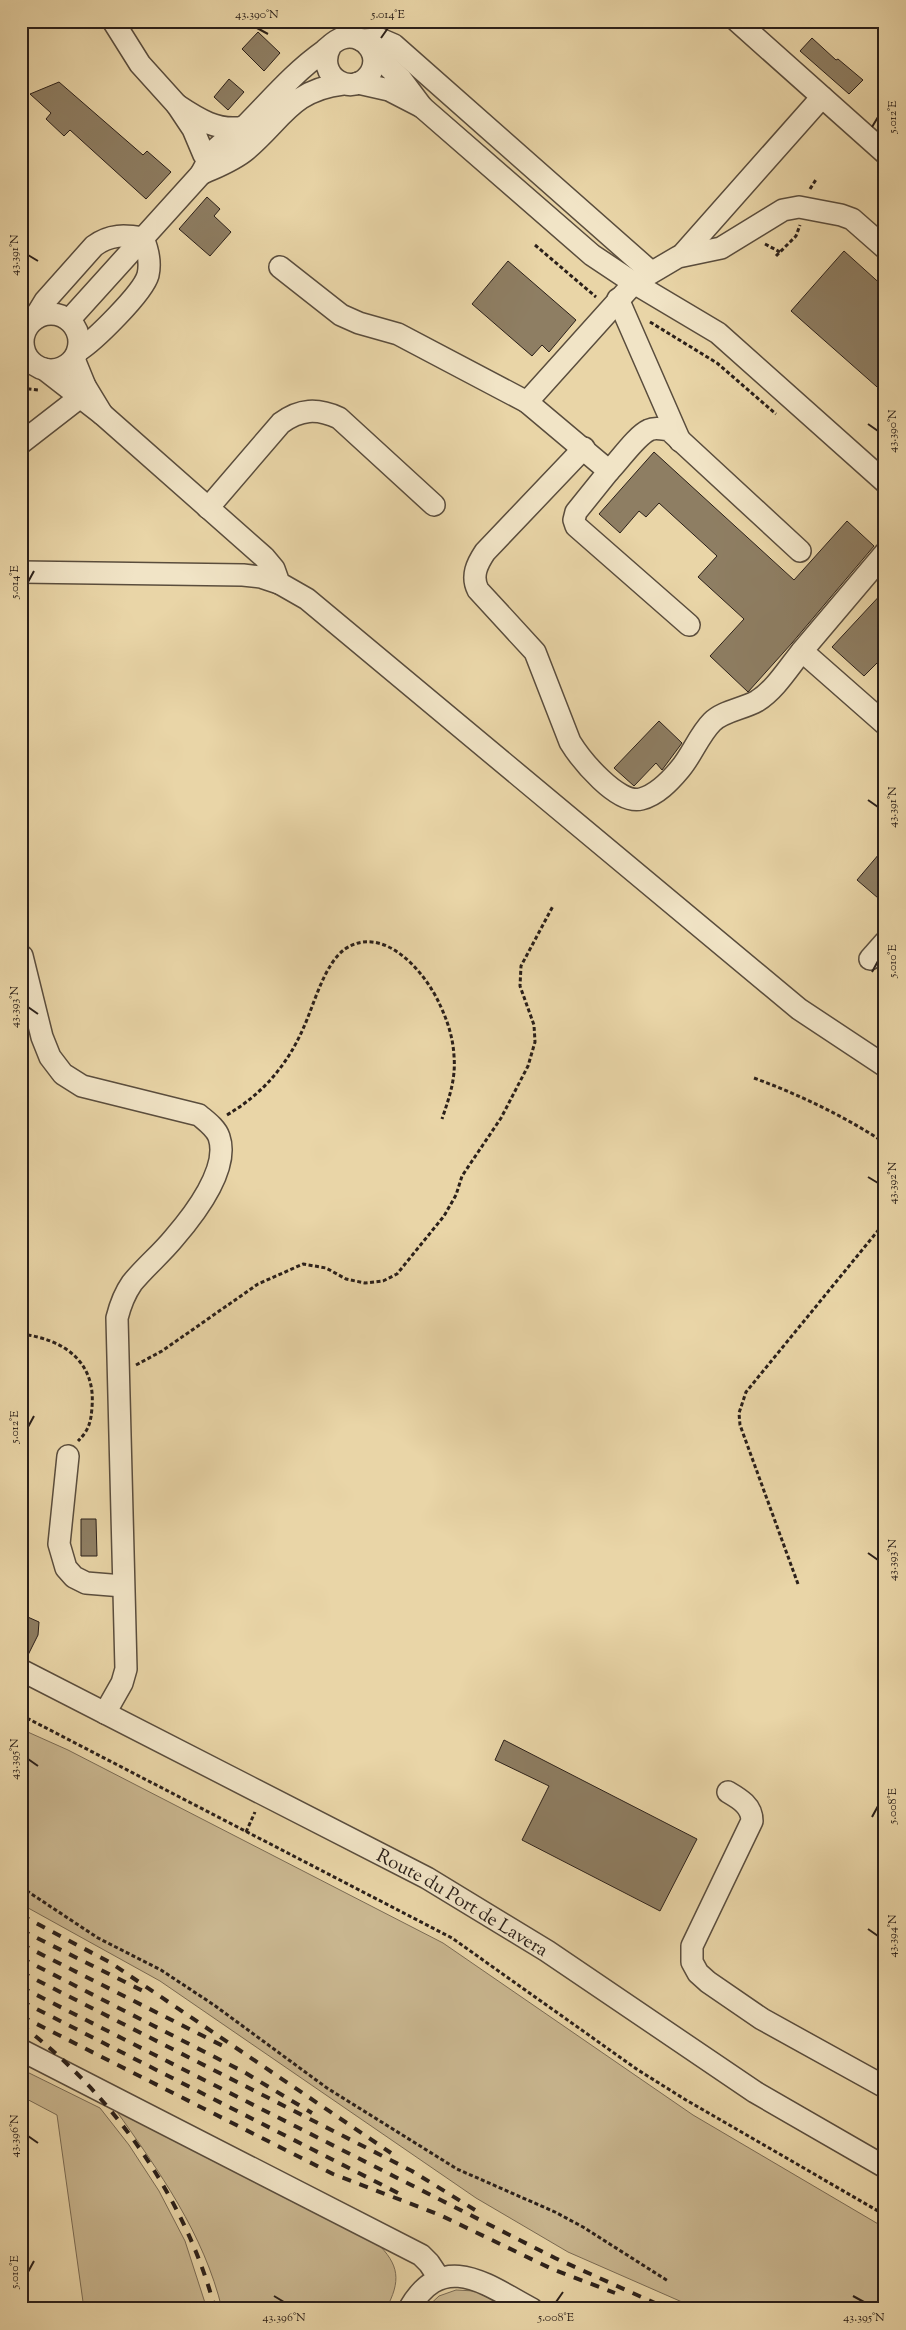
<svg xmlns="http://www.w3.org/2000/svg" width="906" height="2330" font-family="'Sorts Mill Goudy',serif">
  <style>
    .green { fill: #c9b68f; stroke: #7a6b54 }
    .building { fill: #8e7e63; stroke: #2b201a }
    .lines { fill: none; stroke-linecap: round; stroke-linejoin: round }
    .minor-casing { stroke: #5a4d3d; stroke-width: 24 }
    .path { stroke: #2b201a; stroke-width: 3; stroke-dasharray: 4 2.5; stroke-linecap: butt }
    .minor { stroke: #f1e4c6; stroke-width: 21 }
    .rail { stroke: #2b201a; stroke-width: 4; stroke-dasharray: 9 9; stroke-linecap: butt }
    .ticks { fill: none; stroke: #2b201a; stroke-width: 2 }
    .labels { text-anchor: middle; stroke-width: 4.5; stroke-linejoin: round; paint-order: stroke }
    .street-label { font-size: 19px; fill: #2b201a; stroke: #f1e4c6 }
    .neatline { fill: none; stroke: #2b201a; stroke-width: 2 }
    .ticks-label { font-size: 12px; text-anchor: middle; fill: #2b201a }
  </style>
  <rect width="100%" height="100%" fill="#e9d5a7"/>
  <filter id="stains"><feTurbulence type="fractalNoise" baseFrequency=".004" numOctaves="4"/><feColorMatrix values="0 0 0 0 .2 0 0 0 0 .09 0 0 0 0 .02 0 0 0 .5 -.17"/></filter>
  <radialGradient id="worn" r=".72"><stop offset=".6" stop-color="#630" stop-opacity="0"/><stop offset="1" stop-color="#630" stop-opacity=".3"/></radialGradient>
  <g class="green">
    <path d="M21,1729L68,1750L443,1943L693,2115L885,2228V2309H698L568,2252L476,2198L160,1981L21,1904Z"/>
    <path d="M21,2069L100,2108L129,2145L159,2191L185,2241L207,2309H84L57,2115L21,2096Z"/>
    <path d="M115,2109L376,2242C400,2265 401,2281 386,2309H222C204,2234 159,2171 115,2109Z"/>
    <path d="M456,2290L475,2291L509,2309H425L439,2296Z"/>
  </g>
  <g class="building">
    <path d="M258,32L280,53L264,71L242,49Z"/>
    <path d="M812,38L836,60L838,59L863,80L849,94L800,51Z"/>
    <path d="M229,79L244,92L228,110L214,97Z"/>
    <path d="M59,82L143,155L147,151L171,172L146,199L70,130L64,136L46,119L51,113L30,94Z"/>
    <path d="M207,197L220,209L214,216L231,232L210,256L179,229Z"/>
    <path d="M844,251L885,288V394L791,311Z"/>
    <path d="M508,261L576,320L549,352L542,345L532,356L472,304Z"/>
    <path d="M654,452L794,580L847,521L874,546L792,643L748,692L710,656L744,619L698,577L717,556L659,503L646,517L639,511L620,533L599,514Z"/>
    <path d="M885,590V655L864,676L832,647Z"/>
    <path d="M659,721L682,743L662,770L656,763L634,786L614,768Z"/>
    <path d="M885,847V904L857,880Z"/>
    <path d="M81,1519H96L97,1556H81Z"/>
    <path d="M21,1614L39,1622L38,1635L26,1659L21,1658Z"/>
    <path d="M504,1740L697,1839L660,1911L522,1840L549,1786L495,1760Z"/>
  </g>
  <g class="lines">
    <defs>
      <g id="minor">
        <path d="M113,21L140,64L177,105"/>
        <path d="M737,21L885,153"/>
        <path d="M361,40L380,39L394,45L651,272"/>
        <path d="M331,45C313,77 355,100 371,72C374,66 375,57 371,50C366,40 354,35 343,38C335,40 330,46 324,51C293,73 270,101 244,127C235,136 222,141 214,151C209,158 205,167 201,174C216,167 233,161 246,150C282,120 291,90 343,84"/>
        <path d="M358,83L389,90L422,107L401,79L372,51"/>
        <path d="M422,107L592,255L634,283L718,333L885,482"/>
        <path d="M220,164L204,155L193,129L177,105C198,119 218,132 244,127"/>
        <path d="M682,255L822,97"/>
        <path d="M280,267L341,315L359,323L398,334L527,402L634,283L678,257L721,248L783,210L799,207L841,215L852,219L885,248"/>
        <path d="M618,299L680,441"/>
        <circle cx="51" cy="342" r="28"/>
        <path d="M21,315L34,319L45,301L94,246C110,234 125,235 143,238C148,250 151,262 148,275C143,293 94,341 78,351"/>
        <path d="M69,320L201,174"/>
        <path d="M44,369L102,414L85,386L74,359"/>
        <path d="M527,402L609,471C620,460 636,436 649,430C655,427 662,429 669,430L800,551"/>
        <path d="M102,414L264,557L274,569L279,583L307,599L799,1009L885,1066"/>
        <path d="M21,443L79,398L85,386"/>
        <path d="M584,448L485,552C477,564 471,576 478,590L535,652L570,742C581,760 618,805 641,799C657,795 670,781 680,769C692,755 699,735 712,722C723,711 743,709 757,701C775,690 789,667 802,651"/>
        <path d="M609,471L576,512L574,520L576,526L689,625"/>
        <path d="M208,508L281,423C300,409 317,408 339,418L434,505"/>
        <path d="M885,553L802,651L885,724"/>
        <path d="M21,572L243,575L261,577L279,583"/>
        <path d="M22,956L42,1037L50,1057L63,1074L82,1086L199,1115C206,1121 216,1128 219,1137C230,1169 193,1216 174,1238C161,1254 145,1267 132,1283C125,1293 120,1306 117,1318L126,1669L122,1683L105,1713"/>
        <path d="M870,959L885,942"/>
        <path d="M68,1456L59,1544L66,1568L74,1577L86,1583L123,1586"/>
        <path id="s1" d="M21,1670L427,1878L547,1951L755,2092L885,2167"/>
        <path d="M728,1792C740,1799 752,1806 752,1821L692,1946V1962L698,1973L708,1982L762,2019L885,2087"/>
        <path d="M21,2050L421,2255L429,2263L439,2278"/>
        <path d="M409,2309C443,2249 487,2285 532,2309"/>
      </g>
    </defs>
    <use href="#minor" class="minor-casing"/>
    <g class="path">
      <path d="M810,189L817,178"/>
      <path d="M765,244L780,252"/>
      <path d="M535,245L596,297"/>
      <path d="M776,256L796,236L800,225"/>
      <path d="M650,322L717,363L776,414"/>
      <path d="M21,388L38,390"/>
      <path d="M754,1078C800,1095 844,1116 885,1143"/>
      <path d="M227,1115C262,1094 286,1067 303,1029C314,1005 324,964 345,949C384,923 426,973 440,1005C448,1022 453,1038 454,1056C456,1079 449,1098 442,1119"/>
      <path d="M21,1334C63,1339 96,1361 92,1407C91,1422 89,1430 78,1441"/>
      <path d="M136,1365L162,1351L258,1284L303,1264L326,1268L346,1279L365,1283L383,1281L397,1274L444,1216L456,1195L462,1176L501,1118L528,1066L535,1042L534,1025L520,986L521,966L553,906"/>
      <path d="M798,1584L740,1425L739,1413L746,1392L885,1222"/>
      <path d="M21,1715L452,1938L638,2070L686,2100L885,2215"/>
      <path d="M246,1832L255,1812"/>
      <path d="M21,1887L98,1938L161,1970L214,2005L327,2088L457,2169L555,2212L583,2227L668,2281"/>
    </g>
    <use href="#minor" class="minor"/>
    <g class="rail">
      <path d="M21,1915L111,1963L391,2153"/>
      <path d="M21,1930L143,1991"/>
      <path d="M21,1944L225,2047"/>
      <path d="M21,1958L244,2072L312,2113"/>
      <path d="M21,1972L412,2171L475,2210"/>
      <path d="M21,1987L555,2258L668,2309"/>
      <path d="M21,2001L402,2195"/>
      <path d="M21,2016L333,2174L440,2215L552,2269L615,2293"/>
      <path d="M21,2025C112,2093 186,2198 215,2309"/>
    </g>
  </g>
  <path class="ticks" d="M257,28L268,34M381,38L388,28M872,127L878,117M28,255L38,261M868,424L878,431M28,582L34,571M868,800L878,807M872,972L878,961M28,1007L38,1014M868,1177L878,1183M28,1427L34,1416M868,1553L878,1560M28,1759L38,1766M872,1817L878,1806M868,1929L878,1936M28,2136L38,2143M28,2272L34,2261M274,2296L284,2302M853,2296L864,2302M556,2302L563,2292"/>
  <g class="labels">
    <g class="street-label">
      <text dy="7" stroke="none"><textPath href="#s1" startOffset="499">Route du Port de Lavera</textPath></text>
    </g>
  </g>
  <rect width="906" height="2330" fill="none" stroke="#e9d5a7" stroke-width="55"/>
  <rect x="28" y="28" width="850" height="2274" class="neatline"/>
  <g class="ticks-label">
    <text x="257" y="18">43.390°N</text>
    <text x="388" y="18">5.014°E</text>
    <text transform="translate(892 117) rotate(-90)" y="4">5.012°E</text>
    <text transform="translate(14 255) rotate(-90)" y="4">43.391°N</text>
    <text transform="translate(892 431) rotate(-90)" y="4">43.390°N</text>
    <text transform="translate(14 582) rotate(-90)" y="4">5.014°E</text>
    <text transform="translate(892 807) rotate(-90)" y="4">43.391°N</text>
    <text transform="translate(892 961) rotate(-90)" y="4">5.010°E</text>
    <text transform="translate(14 1007) rotate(-90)" y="4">43.393°N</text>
    <text transform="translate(892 1183) rotate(-90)" y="4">43.392°N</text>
    <text transform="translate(14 1427) rotate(-90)" y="4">5.012°E</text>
    <text transform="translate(892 1560) rotate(-90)" y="4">43.393°N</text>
    <text transform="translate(14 1759) rotate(-90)" y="4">43.395°N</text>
    <text transform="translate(892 1806) rotate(-90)" y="4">5.008°E</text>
    <text transform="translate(892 1936) rotate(-90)" y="4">43.394°N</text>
    <text transform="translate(14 2136) rotate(-90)" y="4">43.396°N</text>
    <text transform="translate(14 2272) rotate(-90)" y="4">5.010°E</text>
    <text x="284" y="2321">43.396°N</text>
    <text x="556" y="2321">5.008°E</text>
    <text x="864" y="2321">43.395°N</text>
  </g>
  <rect width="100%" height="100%" filter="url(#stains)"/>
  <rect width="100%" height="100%" fill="url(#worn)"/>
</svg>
